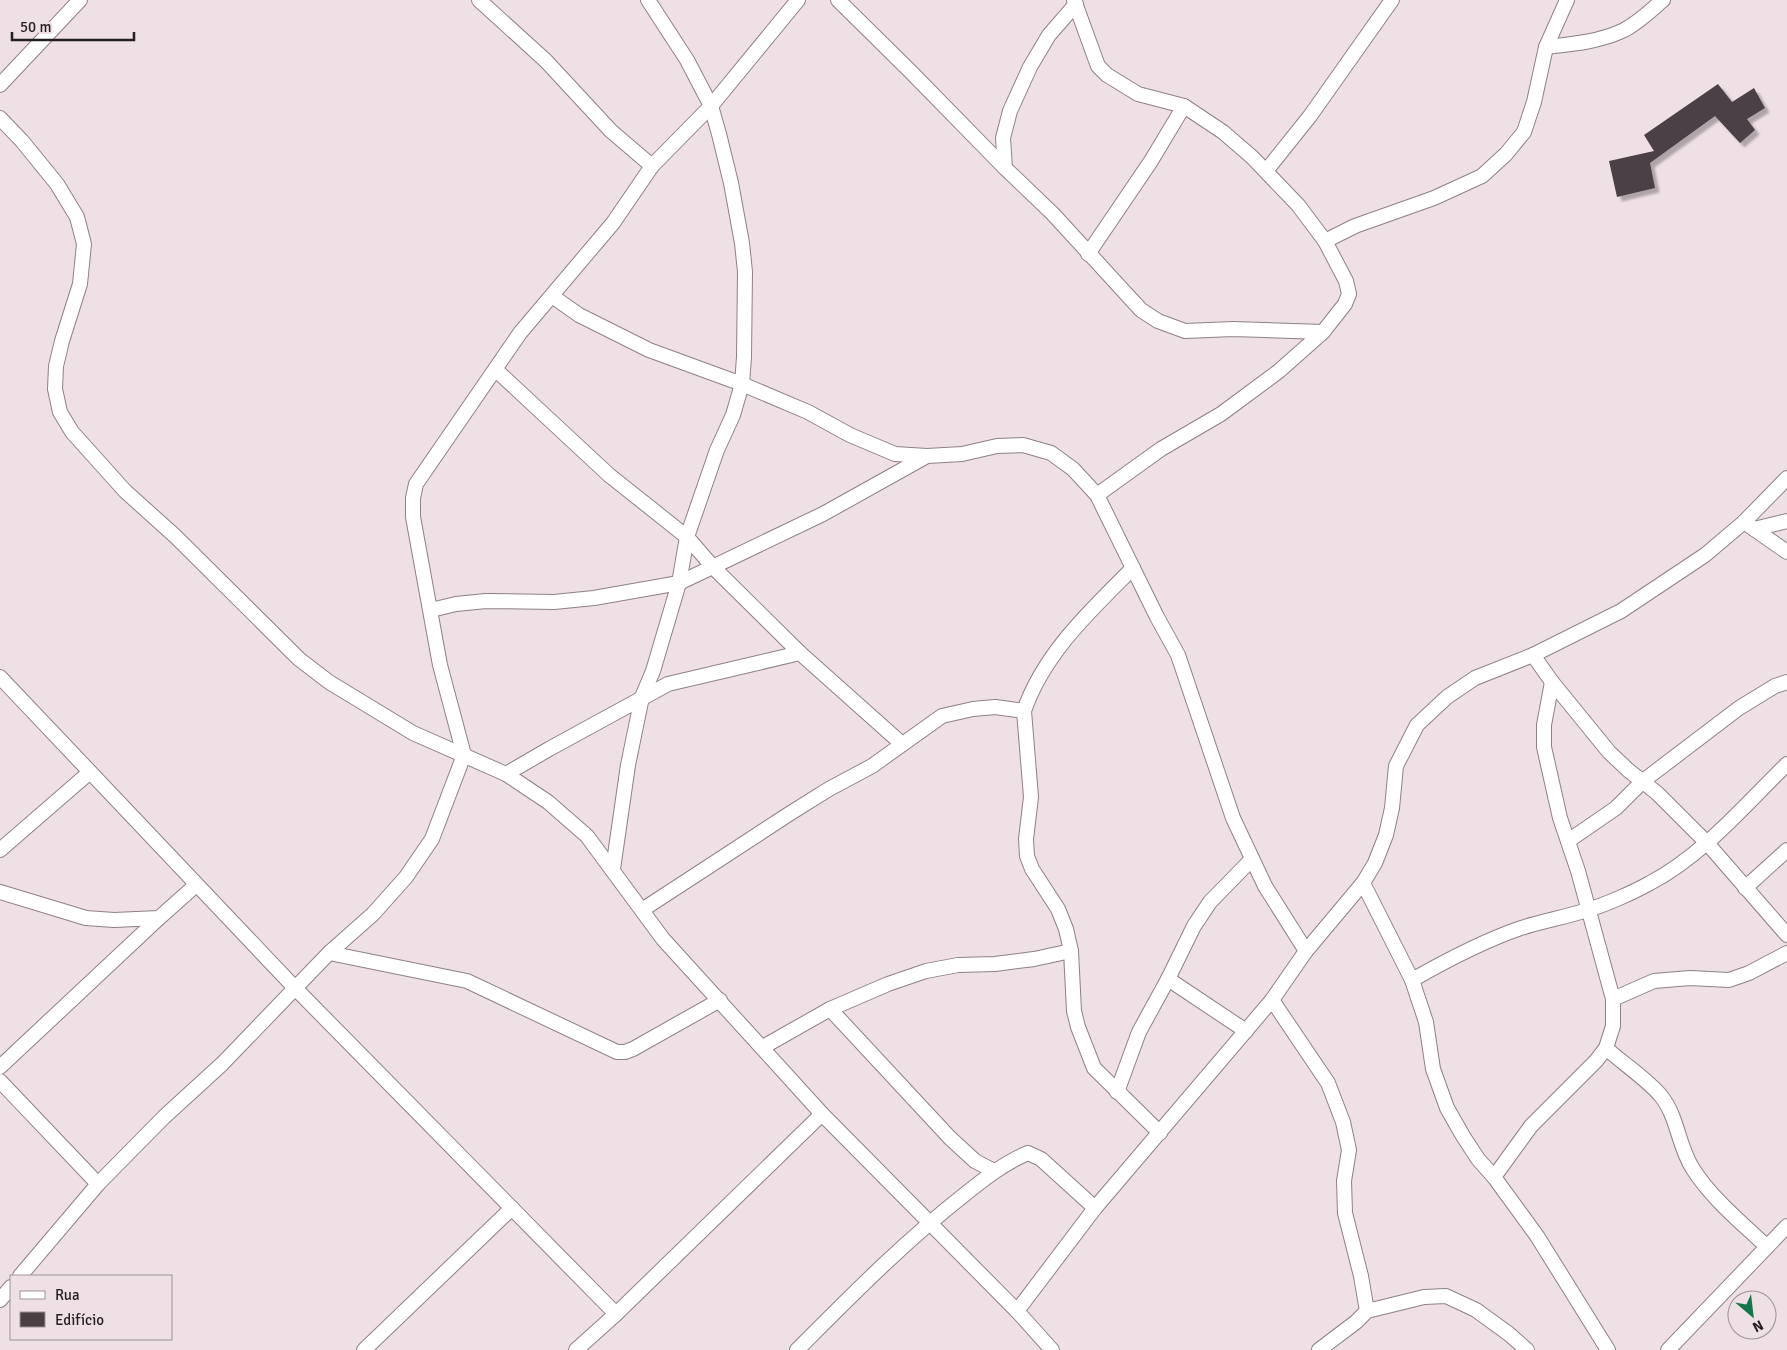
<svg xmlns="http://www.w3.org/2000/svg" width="1787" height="1350" font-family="Signika,sans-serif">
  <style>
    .building { fill: #4b3f44; filter: url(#shadow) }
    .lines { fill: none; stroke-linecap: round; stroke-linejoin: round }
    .minor-casing { stroke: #8e8186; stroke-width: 16 }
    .minor { stroke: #fff; stroke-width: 14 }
  </style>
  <defs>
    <filter id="shadow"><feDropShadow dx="4.5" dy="4.5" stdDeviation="1" flood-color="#0004"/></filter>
  </defs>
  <rect width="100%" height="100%" fill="#efe0e6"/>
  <path class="building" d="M1718,84L1732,102L1754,88L1765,108L1747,119L1755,130L1740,143L1715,116L1650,163L1655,188L1617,197L1609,161L1654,151L1644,135Z"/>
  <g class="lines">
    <defs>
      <g id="minor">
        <path d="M479,0L546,61L611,131L652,166"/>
        <path d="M838,0L910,71L1005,168L1053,214L1141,310L1158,321L1185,331L1233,329L1323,332"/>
        <path d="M1074,0L1098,66L1107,75L1138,94L1184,106L1223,132L1252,157L1298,205L1325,241L1346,281L1349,294L1345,304L1323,332L1279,371L1221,414L1161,449L1097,495"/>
        <path d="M1546,47C1572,44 1598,42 1622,31C1637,24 1650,11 1663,0"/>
        <path d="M0,85L80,0"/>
        <path d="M0,118L22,141L57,184L77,217L84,244L80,284L62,341L56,366L55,389L60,412L72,432L125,491L175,536L299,659L329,682L413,733L506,774L548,802L587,836L663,939L822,1114L1017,1311L1052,1350"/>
        <path d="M1005,168L1003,138L1010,111L1030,67L1049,35L1076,4"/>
        <path d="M1266,171L1310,116L1392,0"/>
        <path d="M1325,241L1355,226L1434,198L1482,176L1506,154L1524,132L1534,102L1546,47L1567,0"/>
        <path d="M1088,254L1151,161L1184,106"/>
        <path d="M552,296L579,315L649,350L742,384L808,412L850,435L895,454L927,456L962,454L997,446L1023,445L1051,453L1073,469L1097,495L1157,617L1178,655L1233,818L1265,886L1306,951"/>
        <path d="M496,370L609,475L687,537L713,567L800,653L902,744"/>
        <path d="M1744,522L1787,552"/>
        <path d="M1754,529L1787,521"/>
        <path d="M1133,568C1091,610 1044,653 1024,711L1031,797L1026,839L1027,856L1032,869L1058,909L1066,929L1071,951L1074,1011L1078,1027L1094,1068L1160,1133"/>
        <path d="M431,610L456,604L486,601L554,602L594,598L679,583L823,514L927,456"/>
        <path d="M1533,655L1552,682L1609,752L1628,770L1657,793L1707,843L1787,935"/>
        <path d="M0,677L295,988L616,1314"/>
        <path d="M506,774L549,749L668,684L800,653"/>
        <path d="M1568,841L1616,808L1643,781L1739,708L1775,686L1787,682"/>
        <path d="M0,850L90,772"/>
        <path d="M613,869L628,765L642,697L653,671L679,583L687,537L717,450L733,415L742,384L744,357L745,272L742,243L731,183L719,134L711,106L687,60L648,0"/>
        <path d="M1363,883L1412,980L1426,1022L1433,1069L1447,1108L1463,1136L1478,1159L1494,1177L1537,1236L1608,1350"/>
        <path d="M1745,888L1787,850"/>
        <path d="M0,892L86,918L114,920L159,918L196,885"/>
        <path d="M642,910L789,814L829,789L872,766L942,716L973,709L995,707L1024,711"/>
        <path d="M329,953L467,981L617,1052H625L633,1049L720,1000"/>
        <path d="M1168,979L1246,1031"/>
        <path d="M1412,980C1447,960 1483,941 1521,928C1543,921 1566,917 1587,910C1605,905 1634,892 1650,883C1703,855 1744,806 1787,764"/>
        <path d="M1613,999L1654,981L1690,978L1729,980L1749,973L1787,953"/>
        <path d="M1272,1000L1328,1083L1343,1122L1349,1150L1344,1181L1345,1213L1361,1276L1367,1311"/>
        <path d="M830,1009L950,1138L975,1161L994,1171"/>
        <path d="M763,1047L830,1009L888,984L926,971L958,965L995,964L1034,959L1071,951"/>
        <path d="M1606,1048C1622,1063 1647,1079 1661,1096C1678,1117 1678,1146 1693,1169C1712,1199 1742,1223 1767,1247"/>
        <path d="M0,1067L159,918"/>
        <path d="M0,1081L98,1184L164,1117L222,1064L329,953L373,914L406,877L432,839L464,755L440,665L413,517V498L416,484L520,333L613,223L652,166L711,106L798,0"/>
        <path d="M1117,1092L1139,1032L1168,979L1194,926L1210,902L1252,859"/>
        <path d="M1494,1177L1531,1126L1596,1061L1606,1048L1613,1026V999L1578,871L1560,818L1544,747V725L1552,682"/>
        <path d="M20,1276L98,1184"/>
        <path d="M0,1300L11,1287"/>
        <path d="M1017,1311L1095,1208L1272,1000L1306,951L1363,883L1375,863L1386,835L1392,808L1396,766L1417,725L1447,697L1475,678L1533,655L1621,611L1705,555L1744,522L1787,478"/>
        <path d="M364,1350L512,1208"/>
        <path d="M576,1350L616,1314L822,1114"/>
        <path d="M797,1350C851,1296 904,1242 964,1195C984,1179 1004,1163 1028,1153L1041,1159L1095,1208"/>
        <path d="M1319,1350L1356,1322L1367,1311L1424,1297L1446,1296L1476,1310L1509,1334L1527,1350"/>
        <path d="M1668,1350L1787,1226"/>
      </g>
    </defs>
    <use href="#minor" class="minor-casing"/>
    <use href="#minor" class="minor"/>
  </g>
  <rect x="10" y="1275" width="162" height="65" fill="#efe0e6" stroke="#9d9297"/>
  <rect x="20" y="1291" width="25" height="8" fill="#ffffff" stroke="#9d9297"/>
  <text x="55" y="1300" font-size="15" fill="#231e20">Rua</text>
  <rect x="20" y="1312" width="25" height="15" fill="#4b3f44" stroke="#9d9297"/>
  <text x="55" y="1325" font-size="15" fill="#231e20">Edifício</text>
  <g transform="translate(1752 1315) rotate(152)"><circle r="24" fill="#efe0e6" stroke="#9d9297"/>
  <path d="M0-4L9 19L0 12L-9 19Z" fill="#14754b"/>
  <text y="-8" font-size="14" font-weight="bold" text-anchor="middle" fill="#231e20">N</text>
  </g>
  <path d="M12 32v8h122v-8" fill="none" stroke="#231e20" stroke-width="2.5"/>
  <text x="20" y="32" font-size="15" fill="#231e20" stroke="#efe0e6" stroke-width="4" paint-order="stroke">50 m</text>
</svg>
